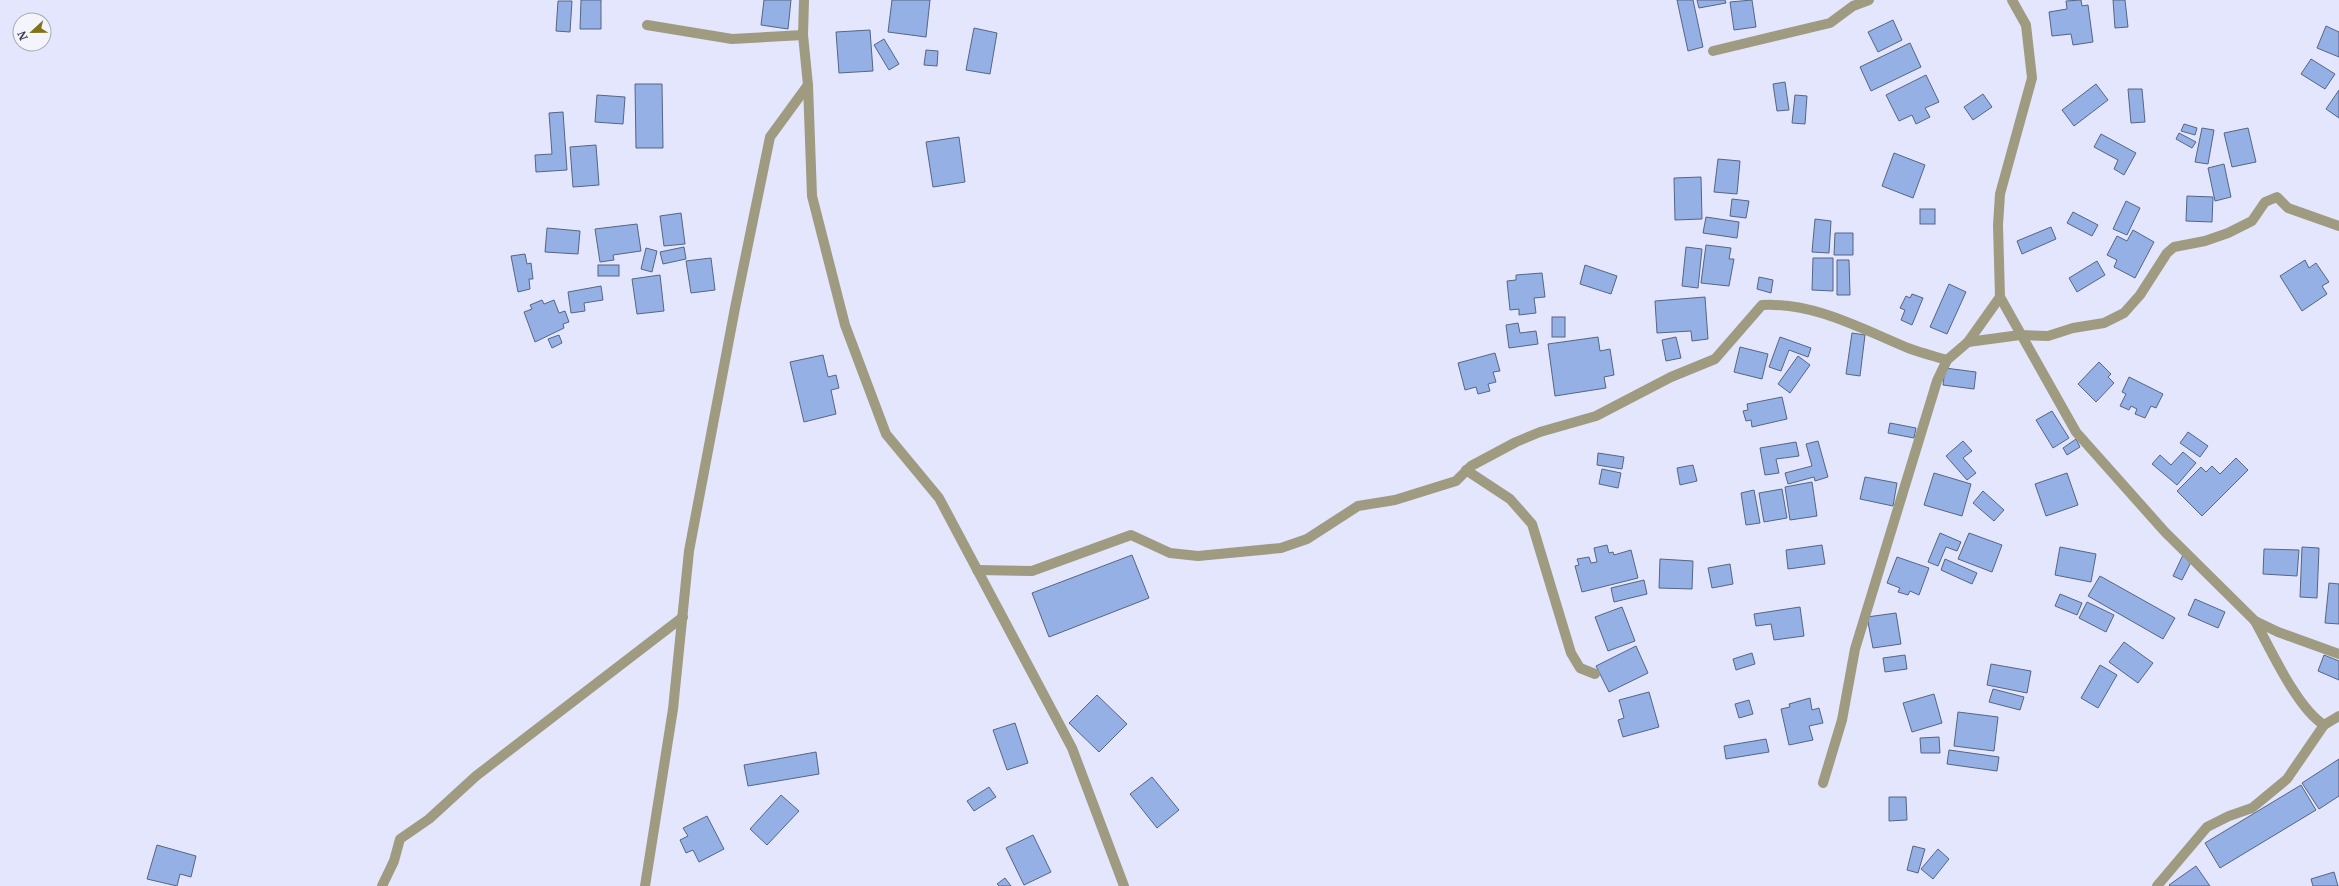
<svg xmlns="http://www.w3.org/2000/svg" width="2339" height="886" font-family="Merriweather,serif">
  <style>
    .building { fill: #94b0e4; stroke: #556584 }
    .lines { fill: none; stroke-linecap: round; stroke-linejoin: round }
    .minor { stroke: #9e9b81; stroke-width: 10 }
  </style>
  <rect width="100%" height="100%" fill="#e4e6fd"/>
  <g class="building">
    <path d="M581,0H601V29H580Z"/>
    <path d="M764,0H791L788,29L761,25Z"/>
    <path d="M892,0H930L926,37L888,32Z"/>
    <path d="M1677,0H1693L1703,47L1688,51Z"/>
    <path d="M1697,0H1725L1726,3L1699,8Z"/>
    <path d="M1752,0L1756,27L1734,30L1730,2Z"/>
    <path d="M2081,0L2082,6L2088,5L2093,42L2073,45L2071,34L2052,36L2049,12L2067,9L2066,1Z"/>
    <path d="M2113,0H2125L2128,27L2115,28Z"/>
    <path d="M558,1H572L570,32L556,31Z"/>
    <path d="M1893,20L1902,40L1878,52L1868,32Z"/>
    <path d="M2326,26L2339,32V57L2317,48Z"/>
    <path d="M974,28L997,33L990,74L966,70Z"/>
    <path d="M870,30L873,71L839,73L836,32Z"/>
    <path d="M884,39L899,64L889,70L874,45Z"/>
    <path d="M1910,43L1921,67L1871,91L1860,67Z"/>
    <path d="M926,50L938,51L937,66L924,65Z"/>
    <path d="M2311,59L2335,74L2325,89L2301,74Z"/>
    <path d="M1926,75L1939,102L1925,108L1930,117L1916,124L1912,115L1899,121L1886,95Z"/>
    <path d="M1785,82L1789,110L1777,111L1773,84Z"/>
    <path d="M635,84H662L663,148H636Z"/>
    <path d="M2096,84L2108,100L2074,126L2062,110Z"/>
    <path d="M2128,89H2142L2145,122L2131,123Z"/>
    <path d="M2339,90V118L2326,109Z"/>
    <path d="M1983,94L1992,107L1973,120L1964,107Z"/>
    <path d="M597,95L625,97L623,124L595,122Z"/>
    <path d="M1795,95L1807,96L1805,124L1792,123Z"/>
    <path d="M563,112L567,170L536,172L535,155L552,154L549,113Z"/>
    <path d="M2184,124L2197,128L2195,135L2181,131Z"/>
    <path d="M2202,128L2214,130L2208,164L2195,162Z"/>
    <path d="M2248,128L2256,162L2232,167L2224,133Z"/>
    <path d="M2179,133L2196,142L2192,148L2176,139Z"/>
    <path d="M2101,134L2136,153L2124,175L2114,169L2118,160L2094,147Z"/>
    <path d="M959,137L965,182L933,187L926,142Z"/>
    <path d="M596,145L599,185L573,187L570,147Z"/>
    <path d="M1894,153L1925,165L1913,198L1882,186Z"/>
    <path d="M1718,159L1740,161L1737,194L1714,192Z"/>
    <path d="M2224,164L2231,197L2215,201L2208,168Z"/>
    <path d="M1701,177L1702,219L1675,220L1674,178Z"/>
    <path d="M2187,196L2213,197L2212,222L2186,221Z"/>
    <path d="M1732,199L1749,201L1746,218L1730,216Z"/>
    <path d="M2126,201L2140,208L2127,235L2113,229Z"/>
    <rect x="1920" y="209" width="15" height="15"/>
    <path d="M2073,212L2098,225L2092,236L2067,223Z"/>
    <path d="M681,213L685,244L664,246L660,216Z"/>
    <path d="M1706,217L1739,222L1737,238L1703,233Z"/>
    <path d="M1815,219L1831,221L1829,253L1812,252Z"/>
    <path d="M637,224L641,251L613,255L614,260L600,262L595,229Z"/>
    <path d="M2051,227L2056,239L2022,254L2017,241Z"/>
    <path d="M547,228L580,231L578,254L545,252Z"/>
    <path d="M2133,230L2154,242L2135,278L2114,267L2117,260L2107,255L2117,236L2127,241Z"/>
    <path d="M1835,233H1853V255H1834Z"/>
    <path d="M1706,245L1731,248L1729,259H1734L1729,286L1701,283Z"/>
    <path d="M684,247L686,259L663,264L660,252Z"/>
    <path d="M1686,247L1702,249L1698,288L1682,286Z"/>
    <path d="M646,248L657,251L652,272L641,269Z"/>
    <path d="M525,254L527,264L531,263L533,279H529L530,289L518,292L511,256Z"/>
    <path d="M711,258L715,290L691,293L686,261Z"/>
    <path d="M1813,258H1833V291L1812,290Z"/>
    <path d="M1837,260H1849L1850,295H1837Z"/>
    <path d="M2305,260L2309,268L2316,263L2329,282L2322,286L2327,294L2302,311L2280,276Z"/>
    <path d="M2097,261L2105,275L2077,292L2069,278Z"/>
    <rect x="598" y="265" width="21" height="11"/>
    <path d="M1585,265L1617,276L1611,294L1580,284Z"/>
    <path d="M1542,273L1545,297L1534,298L1536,313L1519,315V309L1510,310L1507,281L1516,280V275Z"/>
    <path d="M660,275L664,311L637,314L632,279Z"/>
    <path d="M1759,277L1773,280L1771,293L1757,289Z"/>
    <path d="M1949,284L1966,292L1947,334L1930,327Z"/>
    <path d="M601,286L603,300L584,303L585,311L571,313L568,292Z"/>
    <path d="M1912,294L1923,298L1912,325L1901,320L1905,310L1900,308L1906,296L1910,298Z"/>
    <path d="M1705,297L1708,339L1692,341L1691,331L1657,333L1655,301Z"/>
    <path d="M542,300L544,304L554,300L559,313L565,311L569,322L563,324L564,328L535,342L524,312L532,309L530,305Z"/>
    <rect x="1552" y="317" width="13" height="20"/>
    <path d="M1518,323L1520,333L1536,331L1538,344L1509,348L1506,325Z"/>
    <path d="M1852,333L1865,335L1860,376L1846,374Z"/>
    <path d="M559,335L562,343L552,348L548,339Z"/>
    <path d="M1598,337L1600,351L1610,349L1614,375L1604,377L1606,388L1555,396L1548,344Z"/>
    <path d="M1676,337L1681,358L1666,361L1662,340Z"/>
    <path d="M1780,337L1811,348L1808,357L1789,350L1781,371L1769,367Z"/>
    <path d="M1740,347L1768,354L1762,379L1734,372Z"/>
    <path d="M1495,353L1500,371L1493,372L1496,382L1488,384L1490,391L1478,394L1476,387L1465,390L1458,363Z"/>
    <path d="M823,355L828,377L836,375L839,388L831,390L836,414L804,422L790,362Z"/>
    <path d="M1798,356L1810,365L1790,393L1778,384Z"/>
    <path d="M2099,362L2111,374L2108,377L2114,383L2096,402L2078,384Z"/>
    <path d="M1945,368L1976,372L1974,389L1943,385Z"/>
    <path d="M2129,377L2163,394L2156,408L2151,406L2145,418L2135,414L2137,409L2131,406L2129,410L2120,406L2126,394L2122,392Z"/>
    <path d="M1782,397L1787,419L1752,427L1751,420L1746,421L1743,411L1748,410L1747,404Z"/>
    <path d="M2052,411L2069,438L2053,448L2036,420Z"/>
    <path d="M1890,423L1916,428L1914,438L1888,433Z"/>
    <path d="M2188,432L2208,446L2200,457L2180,443Z"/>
    <path d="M2076,439L2080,447L2067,455L2063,448Z"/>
    <path d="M1818,441L1828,477L1815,481L1814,477L1788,484L1785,473L1812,466L1806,444Z"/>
    <path d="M1963,441L1972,451L1963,458L1976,473L1967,480L1946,456Z"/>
    <path d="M1796,442L1799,456L1776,459L1779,473L1765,475L1760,448Z"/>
    <path d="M2183,452L2196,463L2177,485L2152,464L2160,455L2171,465Z"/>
    <path d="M1598,453L1624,457L1622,469L1597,465Z"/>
    <path d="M2236,458L2248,470L2202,516L2177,491L2201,467L2206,472L2212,466L2220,474Z"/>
    <path d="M1693,465L1697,481L1680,485L1677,468Z"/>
    <path d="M1602,469L1621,473L1618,488L1599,484Z"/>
    <path d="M1934,473L1971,484L1962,516L1924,505Z"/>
    <path d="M2067,473L2078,505L2046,516L2035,484Z"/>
    <path d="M1865,477L1897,483L1893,506L1860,499Z"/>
    <path d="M1812,482L1817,516L1790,520L1785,487Z"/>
    <path d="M1782,489L1787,518L1764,522L1759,493Z"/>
    <path d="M1754,490L1760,523L1746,525L1741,493Z"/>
    <path d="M1983,491L2004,510L1994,521L1973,503Z"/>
    <path d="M1940,533L1961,542L1957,551L1946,547L1938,566L1928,562Z"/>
    <path d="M1969,533L2002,545L1992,572L1958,559Z"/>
    <path d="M1607,545L1609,553L1613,552L1614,555L1631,550L1638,578L1582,592L1575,566L1579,565L1577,559L1589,557L1591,563L1597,562L1594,548Z"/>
    <path d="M1822,545L1825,564L1788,569L1786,550Z"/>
    <path d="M2060,547L2096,554L2091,582L2055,575Z"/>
    <path d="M2302,547L2319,548L2317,598L2300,597Z"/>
    <path d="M2264,549L2299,550L2297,576L2263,574Z"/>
    <path d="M1132,555L1149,598L1049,637L1032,593Z"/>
    <path d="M2183,555L2192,560L2182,580L2173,576Z"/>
    <path d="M1897,557L1929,568L1919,595L1910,591L1908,595L1898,592L1900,588L1887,583Z"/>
    <path d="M1660,559L1693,561L1692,589L1659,588Z"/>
    <path d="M1945,559L1977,573L1972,584L1941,570Z"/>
    <path d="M1730,564L1733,584L1712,588L1708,568Z"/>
    <path d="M2100,576L2175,618L2163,639L2088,596Z"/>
    <path d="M1644,580L1647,594L1614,602L1611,588Z"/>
    <path d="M2329,583L2339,584V624L2325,623Z"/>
    <path d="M2060,594L2082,603L2077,615L2055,606Z"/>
    <path d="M2195,599L2225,612L2218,628L2188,615Z"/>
    <path d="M2087,602L2114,615L2106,632L2079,618Z"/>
    <path d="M1622,607L1635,641L1608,651L1595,617Z"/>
    <path d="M1800,607L1804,636L1774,640L1771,624L1756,626L1754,614Z"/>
    <path d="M1896,613L1901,644L1873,648L1867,617Z"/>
    <path d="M2124,642L2153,663L2138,683L2109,662Z"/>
    <path d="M1636,646L1648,673L1609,692L1596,666Z"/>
    <path d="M1752,653L1755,664L1736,670L1733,659Z"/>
    <path d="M1905,655L1907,669L1885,672L1883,658Z"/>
    <path d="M2324,655L2339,661V680L2318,671Z"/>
    <path d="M1991,664L2031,671L2027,693L1987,685Z"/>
    <path d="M2100,665L2117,675L2098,708L2081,698Z"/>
    <path d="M1993,689L2024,697L2020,710L1989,702Z"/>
    <path d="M1649,692L1659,727L1623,737L1618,720L1624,718L1619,700Z"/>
    <path d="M1934,694L1942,723L1912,732L1903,703Z"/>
    <path d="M1097,695L1127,724L1099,752L1069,723Z"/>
    <path d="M1810,698L1812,710L1819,708L1823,723L1809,726L1813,740L1789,745L1781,709L1790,707L1789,704Z"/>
    <path d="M1749,700L1753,714L1739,718L1735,704Z"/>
    <path d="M1958,712L1998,717L1994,751L1954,746Z"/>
    <path d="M1015,723L1028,763L1007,770L993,730Z"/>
    <path d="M1939,737L1940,753H1921L1920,738Z"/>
    <path d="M1766,739L1769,752L1726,759L1724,746Z"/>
    <path d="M1949,750L1999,757L1997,771L1947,764Z"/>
    <path d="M816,752L819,774L748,786L744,765Z"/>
    <path d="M2339,759V796L2319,809L2302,783Z"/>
    <path d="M1152,777L1179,810L1157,828L1130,794Z"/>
    <path d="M2301,785L2316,810L2220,868L2205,843Z"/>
    <path d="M989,787L996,797L974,811L967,801Z"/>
    <path d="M781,795L799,811L767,845L750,829Z"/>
    <path d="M1889,797H1906L1907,820L1889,821Z"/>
    <path d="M707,816L724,849L699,862L693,850L686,853L680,840L688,836L683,828Z"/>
    <path d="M1033,835L1051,872L1024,885L1006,848Z"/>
    <path d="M157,845L196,856L191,877L180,874L177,886L147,879Z"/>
    <path d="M1913,846L1925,849L1918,873L1907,870Z"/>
    <path d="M1938,849L1949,859L1933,879L1921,869Z"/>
    <path d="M2196,866L2210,886H2170L2169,885Z"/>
    <path d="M2334,872L2338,886H2313L2311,879Z"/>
    <path d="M1005,878L1011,886H999L997,884Z"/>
  </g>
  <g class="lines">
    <g class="minor">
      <path d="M804,0L803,35L808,85L812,196L845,325L886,434L939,498L1072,748L1124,886"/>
      <path d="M2012,0L2026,25L2032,78L2000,194L1998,225L2000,297L2076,432L2165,532L2255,621L2278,632L2339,654"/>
      <path d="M647,25L732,39L803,35"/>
      <path d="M1713,51L1830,23L1853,6L1869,0"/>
      <path d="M1968,342L2020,335L2048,336L2073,328L2104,323L2124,313L2140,295L2167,253L2174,247L2205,241L2228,233L2252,221L2265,202L2277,197L2288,208L2339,226"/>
      <path d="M1466,470L1510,499L1532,524L1571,653L1580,668L1595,674"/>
      <path d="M977,570L1032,571L1131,535L1170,553L1198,556L1281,548L1307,539L1358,506L1395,500L1456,481L1471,466L1516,442L1540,432L1596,416L1671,377L1715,359L1762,305C1814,302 1862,329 1908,348C1921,353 1934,356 1947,360"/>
      <path d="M2255,621C2271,650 2297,708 2324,725L2339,716"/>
      <path d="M1823,783L1842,720L1855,649L1937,381L1947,360L1968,342L2000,297"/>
      <path d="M382,886L394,861L400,839L429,819L476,776L683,617"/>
      <path d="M645,886L673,709L689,551L735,308L770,137L808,85"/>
      <path d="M2157,886L2207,827L2229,816L2252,808L2287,779L2324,725"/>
    </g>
  </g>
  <g transform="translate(32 32) rotate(248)"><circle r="19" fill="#f4f4fc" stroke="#a8a8b3"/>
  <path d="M0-3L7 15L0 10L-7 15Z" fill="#7e7417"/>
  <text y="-6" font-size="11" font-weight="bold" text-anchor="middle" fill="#363646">N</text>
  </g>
</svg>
